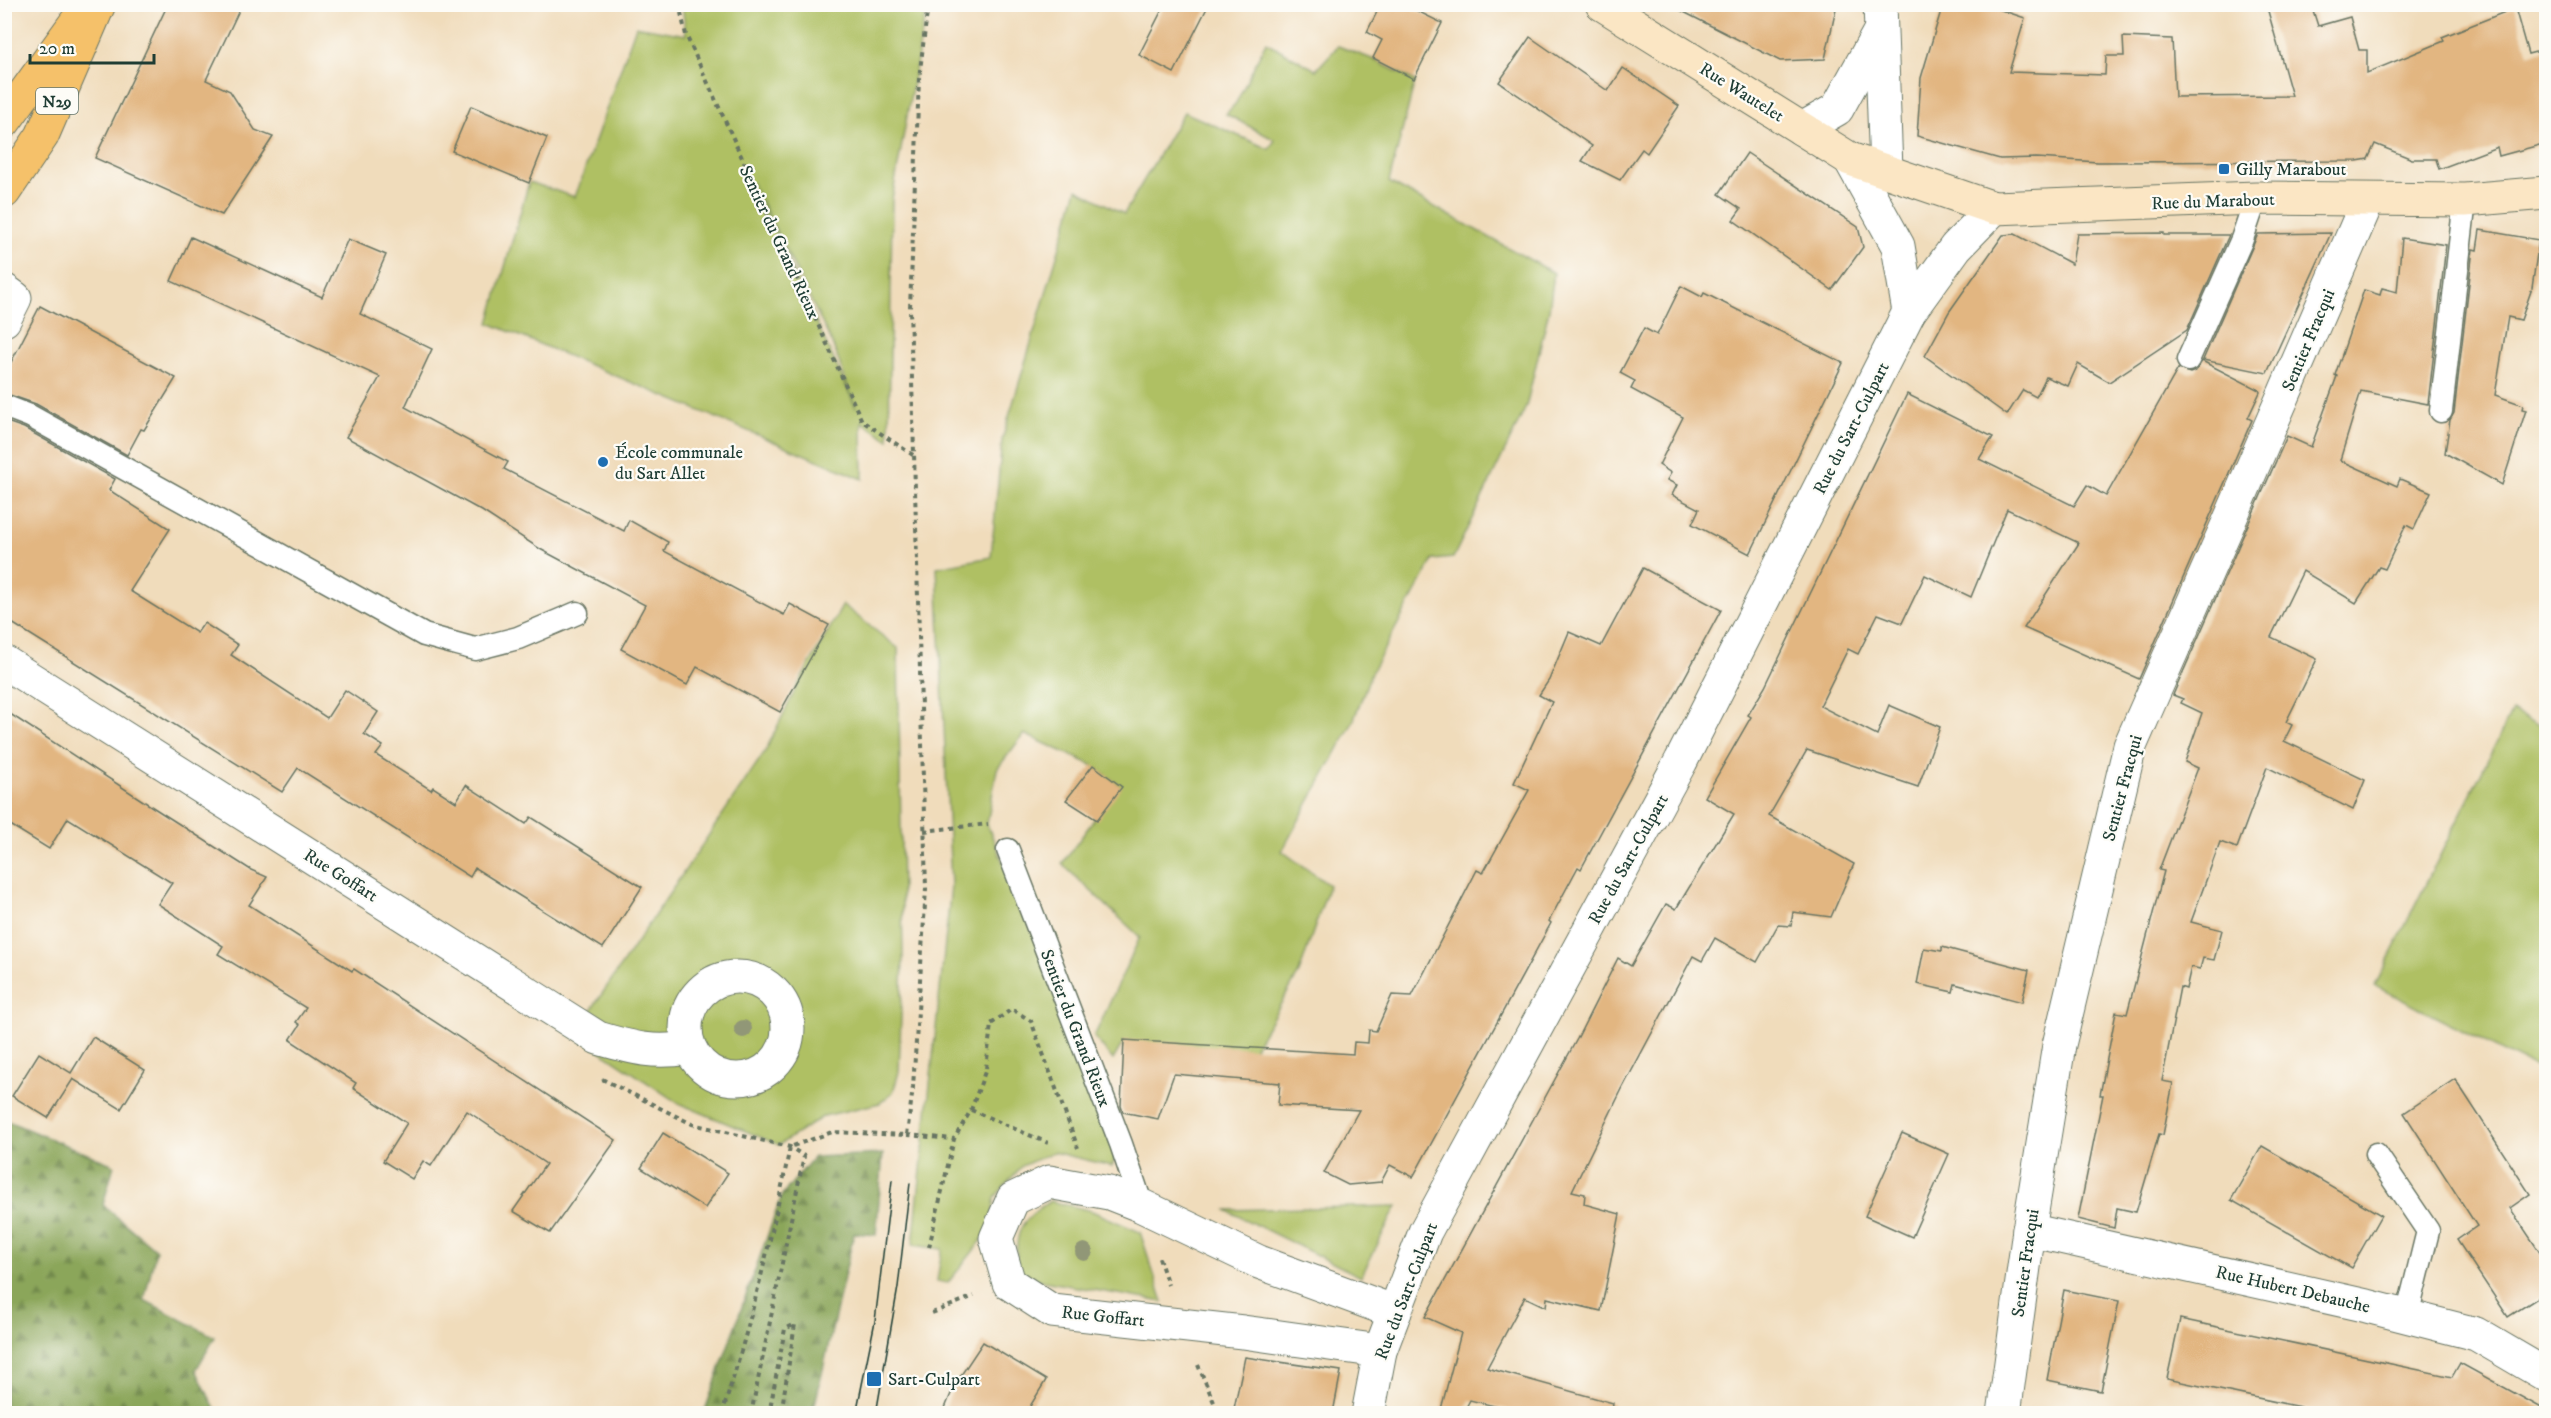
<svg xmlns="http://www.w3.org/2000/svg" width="2551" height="1418" font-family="'IM FELL DW Pica',serif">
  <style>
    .grass { fill: #afc064; stroke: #677e4c; stroke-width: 1.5; fill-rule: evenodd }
    .forest { fill: url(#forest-firs); stroke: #557247; stroke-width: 1.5 }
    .building { fill: #e2b681 }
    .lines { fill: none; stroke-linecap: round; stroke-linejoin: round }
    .lane-casing { stroke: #687563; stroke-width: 25 }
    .street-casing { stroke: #687563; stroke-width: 35 }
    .secondary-casing { stroke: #687563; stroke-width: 35 }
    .primary-casing { stroke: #687563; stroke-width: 35 }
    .path { stroke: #687563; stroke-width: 4; stroke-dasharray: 4.5 4.5; stroke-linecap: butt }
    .lane { stroke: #fff; stroke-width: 22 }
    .street { stroke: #fff; stroke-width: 33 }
    .secondary { stroke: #fbe6c4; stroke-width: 33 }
    .primary { stroke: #f5c16b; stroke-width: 33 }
    .tram { stroke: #1f3d34; stroke-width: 1.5 }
    .tree { fill: #919777 }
    .poi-dot { fill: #1f6fb2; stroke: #fdfcf7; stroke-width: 2 }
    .labels { text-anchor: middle; stroke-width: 4.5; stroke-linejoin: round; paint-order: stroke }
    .shield { fill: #fdfcf7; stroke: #62766e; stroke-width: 1.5 }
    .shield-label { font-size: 16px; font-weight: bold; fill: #1f3d34 }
    .street-label { font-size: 18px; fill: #1f3d34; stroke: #fdfcf7 }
    .poi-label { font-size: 18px; fill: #1f3d34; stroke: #fdfcf7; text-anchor: start }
  </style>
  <defs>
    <pattern id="forest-firs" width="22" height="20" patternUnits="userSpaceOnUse" patternTransform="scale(1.5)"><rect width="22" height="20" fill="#8ba65a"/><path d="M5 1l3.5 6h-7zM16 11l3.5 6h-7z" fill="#71884b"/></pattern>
  </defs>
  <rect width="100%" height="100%" fill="#fdfcf7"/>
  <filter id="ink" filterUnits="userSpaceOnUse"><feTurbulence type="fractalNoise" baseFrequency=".0167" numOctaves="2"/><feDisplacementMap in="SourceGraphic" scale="12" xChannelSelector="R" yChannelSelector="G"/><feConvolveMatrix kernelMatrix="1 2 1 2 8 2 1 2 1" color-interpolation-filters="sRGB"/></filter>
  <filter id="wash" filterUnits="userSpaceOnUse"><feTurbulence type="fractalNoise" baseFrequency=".008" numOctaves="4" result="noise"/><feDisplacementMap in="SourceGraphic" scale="24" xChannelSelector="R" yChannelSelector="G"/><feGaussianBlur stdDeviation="1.35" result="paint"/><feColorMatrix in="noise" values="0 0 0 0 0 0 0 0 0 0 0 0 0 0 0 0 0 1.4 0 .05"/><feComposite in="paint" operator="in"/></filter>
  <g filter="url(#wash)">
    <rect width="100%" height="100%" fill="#f0dcbb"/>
    <g class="grass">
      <path d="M682,5H927L892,199L889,440L862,422L863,479L489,323L529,182L575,197L636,26L686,35ZM752,182L832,343L856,408Z"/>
      <path d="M1266,42L1316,70L1338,46L1372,59L1415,81L1389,182L1554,273L1549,310L1526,407L1453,558L1433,560L1371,673L1353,722L1282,851L1329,885L1299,973L1254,1049L1124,1041L1113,1060L1094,1037L1140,937L1062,864L1119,785L1092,765L1024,734L997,769L987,824L1121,1144L1112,1166L1053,1152L1022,1166L995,1197L990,1230L948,1283L937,1281L942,1249L913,1245L951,886L937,567L991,557L1002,440L1077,189L1124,214L1184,112L1269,149L1275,140L1226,114L1236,103Z"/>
      <path d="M843,605L898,648L903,958L899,1072L893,1092L880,1103L824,1116L779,1145L678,1103L575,1034L766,750L796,688Z"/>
      <path d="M2512,711L2546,730V1073L2375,986Z"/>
      <path d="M1050,1201L1092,1211L1140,1232L1163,1302L1043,1281L1016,1271C1017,1232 1015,1224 1050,1201Z"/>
      <path d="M1397,1206L1361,1277L1226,1210Z"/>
    </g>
    <g class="forest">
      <path d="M5,1120L114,1165L103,1205L156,1250L144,1300L215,1337L196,1370L217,1413H5Z"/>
      <path d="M883,1154L876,1235L854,1233L813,1413H704L782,1195L814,1157Z"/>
    </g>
    <g id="blocks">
      <g class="building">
        <path d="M168,4H242L206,80L230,91L255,130L273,137L222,215L95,158Z"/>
        <path d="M1165,4H1209L1174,73L1139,55Z"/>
        <path d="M1381,4H1403L1442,23L1414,79L1373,58L1382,40L1367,32Z"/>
        <path d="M1668,4H1837L1825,59L1780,61Z"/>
        <path d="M1943,4H1983L2025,18L2009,72L2105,75L2106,56H2124L2123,37L2172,39L2175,97L2292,96L2266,4H2311L2318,26L2350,17L2359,50H2367V73L2444,41L2442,37L2515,8L2528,54L2547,49V143L2499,156L2497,147L2439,169L2436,159H2412L2375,144L2368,159L2357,161L2098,162L2037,158L2000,159L1917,136L1921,78Z"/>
        <path d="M1530,37L1608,91L1623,68L1679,106L1647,153L1642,149L1620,180L1582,161L1592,146L1499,82Z"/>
        <path d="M471,106L547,138L529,183L452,151Z"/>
        <path d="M1747,153L1858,227L1863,247L1832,290L1733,220L1741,209L1719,194Z"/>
        <path d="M2480,230L2539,240L2532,288L2521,320L2508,317L2495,395L2523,405L2522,409L2526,410L2502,485L2445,453L2450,420L2454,413L2473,249L2477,250Z"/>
        <path d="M2164,233V235H2229L2187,330L2109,382L2078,364L2068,386L2046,377L2036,397L2023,390L2007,415L1925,356L1949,312L2003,235L2015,234L2072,264L2077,234Z"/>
        <path d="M2331,233L2267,373L2203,360L2258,234Z"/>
        <path d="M191,237L322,297L348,239L386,255L360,314L432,349L405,407L508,462L504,469L624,531L629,520L668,542L664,551L784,615L790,604L829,625L780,712L697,667L687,685L621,649L645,605L540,549L482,511L346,437L380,377L171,281Z"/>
        <path d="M2402,238L2446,245L2428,404L2361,391L2340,460L2397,486L2400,479L2431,492L2414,529L2406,525L2385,569L2379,567L2356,603L2303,571L2271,637L2317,659L2286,722L2292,725L2284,741L2365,780L2353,810L2267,767L2237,848L2220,842L2191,922L2222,930L2214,960L2203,958L2200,969L2191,967L2186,989L2180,987L2162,1081L2173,1083L2163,1135L2159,1134L2136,1212L2117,1208L2114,1228L2078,1219L2103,1095H2100L2116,1012L2127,1014L2164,871L2159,870L2198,768L2185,762L2202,713L2181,703L2183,699L2173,695L2287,436L2311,447L2337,376L2335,375L2364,290L2380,295L2382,288L2397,292Z"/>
        <path d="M1681,286L1702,297L1704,293L1843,363L1750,554L1692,524L1699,509L1672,495L1677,485L1667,480L1671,473L1659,465L1683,417L1631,389L1635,381L1620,373L1644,328L1657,335Z"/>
        <path d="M40,306L176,378L144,430L141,429L127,455L36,404L4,393V376Z"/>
        <path d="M2202,361L2259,390L2260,392L2248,418L2252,420L2139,679L2024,628L2079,543L2007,509L1971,597L1925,575L1902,623L1878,614L1858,654L1848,649L1820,706L1877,735L1889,705L1940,727L1918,787L1807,750L1769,816L1854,864L1831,917L1793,912L1791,926L1778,925L1757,962L1715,938L1702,961L1693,956L1622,1089L1572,1191L1585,1194L1584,1204L1620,1214L1601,1311L1547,1298L1546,1307L1525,1297L1487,1368L1613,1403L1612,1413H1523L1470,1400L1463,1413H1440L1461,1333L1425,1317L1577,1039L1618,958L1631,966L1666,904L1676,909L1734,814L1705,797L1751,717L1748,715L1765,687L1907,394L1993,437L1979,459L2074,506L2087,485L2106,496L2178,369L2190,373L2196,371Z"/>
        <path d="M4,421L24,428L115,479L109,490L170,529L130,591L197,633L204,623L238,645L231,655L327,718L345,690L378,712L364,734L383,746L376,755L431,790L433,787L456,802L466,785L526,824L531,817L642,887L603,948L475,868L470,877L298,768L282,792L4,618Z"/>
        <path d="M1643,568L1721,610L1581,869L1578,867L1549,921L1551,923L1413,1177L1390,1165L1381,1182L1348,1185L1324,1173L1359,1110L1278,1105L1280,1083L1174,1074L1158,1119L1123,1112L1121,1106L1124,1040L1353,1054L1354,1042L1368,1043L1369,1030L1376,1031L1392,995L1412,996L1477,870L1483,873L1529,790L1514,783L1552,702L1539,695L1549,680L1569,632L1601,646Z"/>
        <path d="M4,710L154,808L251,870L267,877L249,905L352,971L354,969L616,1140L550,1233L513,1211L546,1164L467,1111L431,1166L423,1161L412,1179L383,1161L407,1123L353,1088L356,1083L290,1040L300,1025L296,1022L306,1008L218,954L223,946L158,904L172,883L68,818L49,849L4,821Z"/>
        <path d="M1093,765L1122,787L1097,820L1066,800Z"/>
        <path d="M1942,947L2029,970L2022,1002L1955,984L1953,992L1917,984L1924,948L1942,951Z"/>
        <path d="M93,1037L145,1070L121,1109L73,1079L48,1118L12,1096L39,1053L71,1073Z"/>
        <path d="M2455,1079L2530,1194L2510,1208L2547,1263V1292L2508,1317L2457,1240L2477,1226L2404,1113Z"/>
        <path d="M663,1133L728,1173L705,1208L641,1168Z"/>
        <path d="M1902,1133L1949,1154L1912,1237L1865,1216Z"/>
        <path d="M2262,1146L2381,1215L2351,1268L2231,1200Z"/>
        <path d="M2064,1290L2119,1301L2101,1391L2047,1380Z"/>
        <path d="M2180,1319L2452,1377L2460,1363L2547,1411V1413H2329L2167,1379Z"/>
        <path d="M983,1342L1046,1380L1026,1413H943L955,1384Z"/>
        <path d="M1245,1357L1341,1371L1333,1413H1233Z"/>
      </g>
    </g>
  </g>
  <g filter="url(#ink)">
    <use href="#blocks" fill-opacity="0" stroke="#687563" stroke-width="1.5"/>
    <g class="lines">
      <defs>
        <g id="lane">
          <path d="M2188,360L2242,239L2256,198"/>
          <path d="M4,406L30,416L424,635L475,649L518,638L577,613"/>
          <path d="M2441,411L2465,200"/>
          <path d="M1008,850L1121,1144L1142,1206"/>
          <path d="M2376,1154L2428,1231L2407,1316"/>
        </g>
        <g id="street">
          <path d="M1880,4L1886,170"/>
          <path d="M1802,129L1837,109L1880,31"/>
          <path d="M1850,159L1898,246L1909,312"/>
          <path d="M4,290L15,298L4,320"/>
          <path d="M4,662L598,1038C633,1048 652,1054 689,1048"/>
          <circle cx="737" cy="1028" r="51"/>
          <path d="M2029,1230L2367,1306L2476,1334L2546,1375"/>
          <path d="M1380,1351L1243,1332L1052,1311L1009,1283L996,1238L1013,1199L1049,1182L1109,1193L1142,1206L1259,1262L1395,1312"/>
          <path d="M1368,1414L1380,1351L1425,1232L1681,761L1909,312L1956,247L1994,208"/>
          <path d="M2004,1414L2029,1230L2059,1045L2130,746L2228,524L2368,200"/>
        </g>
        <path id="secondary" d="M1602,4L1850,159L1994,208L2256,198L2465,200L2546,193"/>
        <g id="primary">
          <path d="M4,122L77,21"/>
          <path d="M4,192L42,136L99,4"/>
        </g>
      </defs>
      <use href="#lane" class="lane-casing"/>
      <use href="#street" class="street-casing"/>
      <use href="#secondary" class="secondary-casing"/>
      <use href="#primary" class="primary-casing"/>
      <g class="path">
        <path d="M679,4L686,35L862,421L913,455"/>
        <path d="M924,831L988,824"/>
        <path d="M602,1079L692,1124L790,1147L804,1156L751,1414"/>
        <path d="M971,1110L1048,1143"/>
        <path d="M907,1135L954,1139"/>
        <path d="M929,1247L954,1139L971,1110L986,1069L991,1024L1012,1009L1031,1021L1078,1148"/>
        <path d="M1159,1258L1168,1285"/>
        <path d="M932,1313L974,1296"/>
        <path d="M1198,1365L1219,1414"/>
        <path d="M722,1414C750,1326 772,1237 790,1147L832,1132L907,1135L913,1087L926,889L910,308L919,79L928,4"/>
        <path d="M769,1414L785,1329L795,1324L781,1414"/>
      </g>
      <use href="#lane" class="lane"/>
      <use href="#street" class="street"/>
      <use href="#secondary" class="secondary"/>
      <use href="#primary" class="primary"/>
      <g class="tram">
        <path d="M856,1414L875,1321L892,1180"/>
        <path d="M876,1414L898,1287L910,1183"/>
      </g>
    </g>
    <g class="tree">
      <circle cx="743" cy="1029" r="9"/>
      <circle cx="1084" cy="1252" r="9"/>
    </g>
  </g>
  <g class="poi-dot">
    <rect x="2218" y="163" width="12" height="12" rx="3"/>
    <circle cx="603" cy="462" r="6"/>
    <rect x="866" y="1371" width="16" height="16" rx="3"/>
  </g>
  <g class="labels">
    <rect class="shield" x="36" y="88" width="42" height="26" rx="4.5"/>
    <g class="shield-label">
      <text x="57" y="107">N29</text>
    </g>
    <g class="street-label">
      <text transform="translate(1742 92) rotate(32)" y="6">Rue Wautelet</text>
      <text transform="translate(2213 201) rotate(-2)" y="6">Rue du Marabout</text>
      <text transform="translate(780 242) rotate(65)" y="6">Sentier du Grand Rieux</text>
      <text transform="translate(2308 340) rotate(-67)" y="6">Sentier Fracqui</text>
      <text transform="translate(1851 428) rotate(-63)" y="6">Rue du Sart-Culpart</text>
      <text transform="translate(2122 788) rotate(-75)" y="6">Sentier Fracqui</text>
      <text transform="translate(1628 859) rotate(-61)" y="6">Rue du Sart-Culpart</text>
      <text transform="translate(341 875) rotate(32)" y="6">Rue Goffart</text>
      <text transform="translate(1076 1028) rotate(69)" y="6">Sentier du Grand Rieux</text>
      <text transform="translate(2025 1263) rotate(-82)" y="6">Sentier Fracqui</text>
      <text transform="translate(2293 1289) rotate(13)" y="6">Rue Hubert Debauche</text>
      <text transform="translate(1406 1291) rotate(-69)" y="6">Rue du Sart-Culpart</text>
      <text transform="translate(1103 1316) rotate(6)" y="6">Rue Goffart</text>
    </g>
    <g class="poi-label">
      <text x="2236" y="175">Gilly Marabout</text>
      <text x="615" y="458">École communale<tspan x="615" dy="21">du Sart Allet</tspan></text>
      <text x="888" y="1385">Sart-Culpart</text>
    </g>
  </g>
  <rect width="2551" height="1418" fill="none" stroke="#fdfcf7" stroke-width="24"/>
  <path d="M30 54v9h124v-9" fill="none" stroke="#1f3d34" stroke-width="3"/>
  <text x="39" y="54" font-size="18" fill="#1f3d34" stroke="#fdfcf7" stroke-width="4.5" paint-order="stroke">20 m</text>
</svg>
